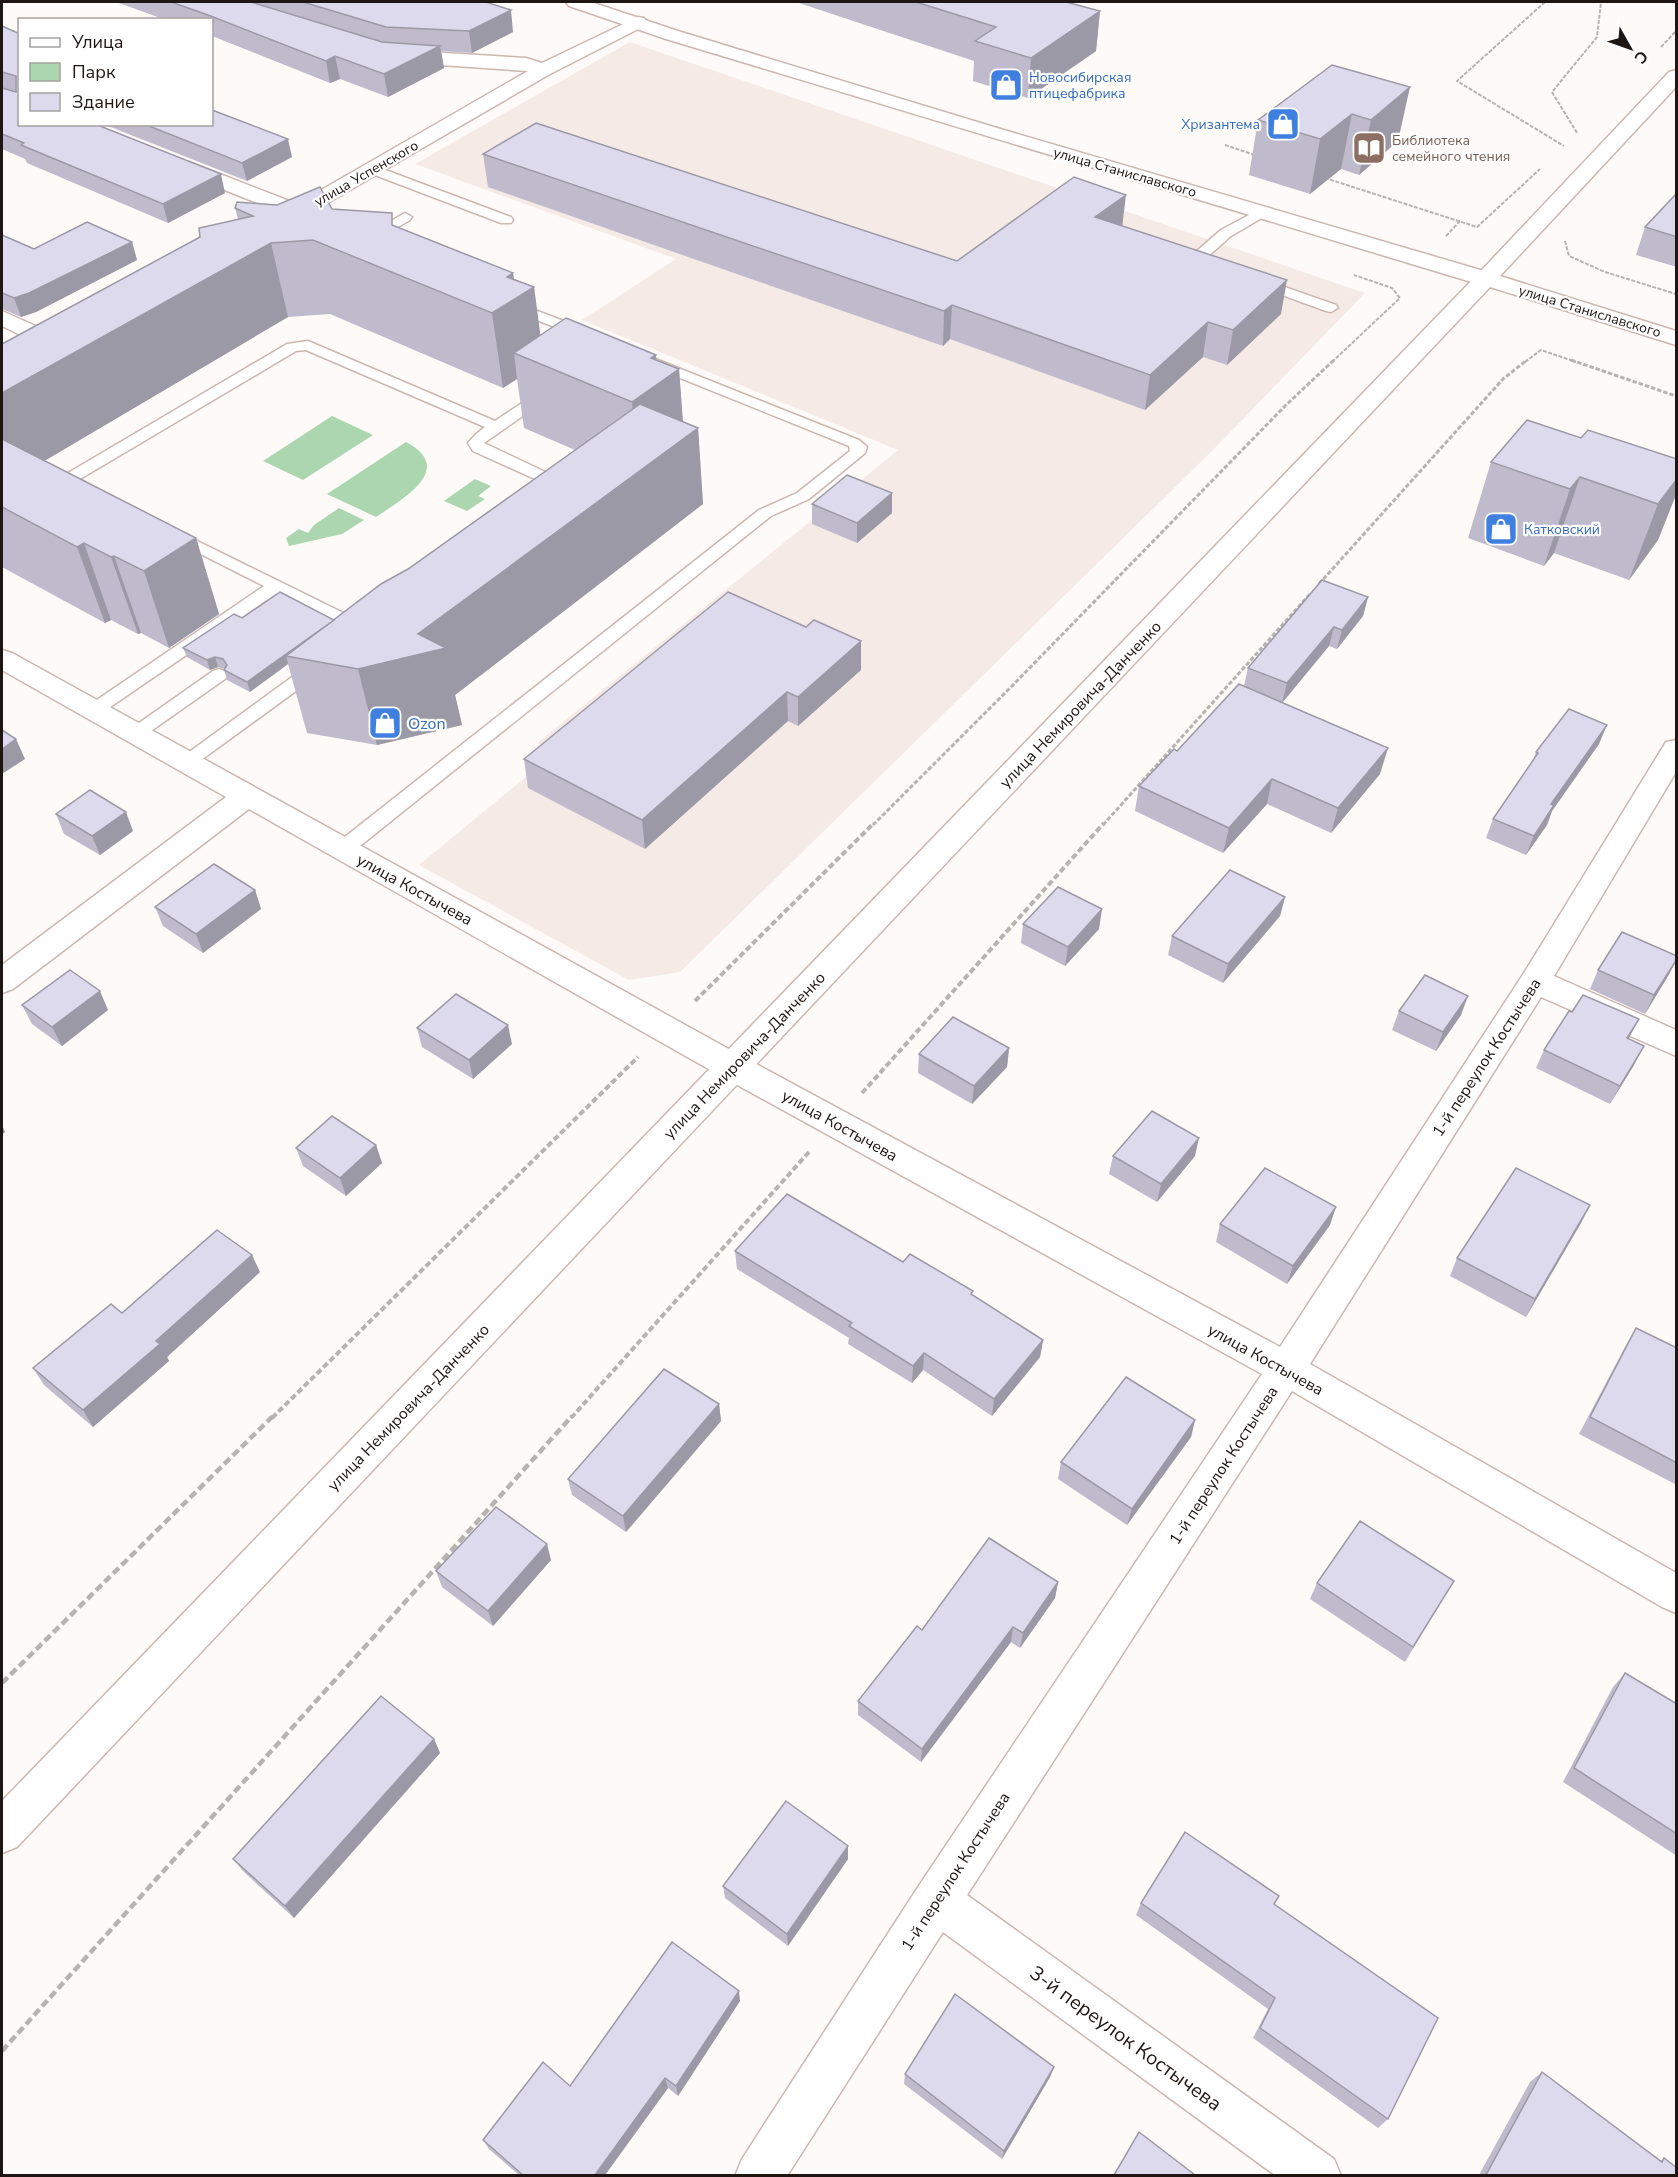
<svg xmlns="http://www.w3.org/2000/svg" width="1678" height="2177" font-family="'Nunito Sans',sans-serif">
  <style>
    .built { fill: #f6eae6 }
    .green { fill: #abd6b0 }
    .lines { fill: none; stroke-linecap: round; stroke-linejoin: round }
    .service-casing { stroke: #ccb7b0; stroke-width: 3 }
    .minor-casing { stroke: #ccb7b0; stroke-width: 3 }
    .tertiary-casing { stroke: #ccb7b0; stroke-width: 3 }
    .primary-casing { stroke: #ccb7b0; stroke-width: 3 }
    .path-far3 { stroke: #b8b3b1; stroke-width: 2; stroke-dasharray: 4 1.5; stroke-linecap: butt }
    .path-far2 { stroke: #b8b3b1; stroke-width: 3; stroke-dasharray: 4.5 2; stroke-linecap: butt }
    .path-far1 { stroke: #b8b3b1; stroke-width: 4; stroke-dasharray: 6 3; stroke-linecap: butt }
    .path { stroke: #b8b3b1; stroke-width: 4.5; stroke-dasharray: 8 4; stroke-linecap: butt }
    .service { fill: #fff; fill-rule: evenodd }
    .minor { fill: #fff; fill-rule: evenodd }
    .tertiary { fill: #fff; fill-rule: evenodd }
    .primary { fill: #fff; fill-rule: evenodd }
    .wall { fill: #bfbbcc }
    .shaded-wall { fill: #9b99a6 }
    .building { fill: #dedaed; stroke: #9b99a6; stroke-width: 1.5 }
    .labels { text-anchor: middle; stroke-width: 4.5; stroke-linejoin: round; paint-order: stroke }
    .far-shop-label { font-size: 14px; fill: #366cbe; stroke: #fff; text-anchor: start }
    .far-education-label { font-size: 14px; fill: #785e54; stroke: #fff; text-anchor: start }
    .far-street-label { font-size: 14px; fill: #1d1613; stroke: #fff }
    .street-label { font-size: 16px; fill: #1d1613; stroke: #fff }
    .shop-label { font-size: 16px; fill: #366cbe; stroke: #fff; text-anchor: start }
    .near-street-label { font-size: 20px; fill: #1d1613; stroke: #fff }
  </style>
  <rect width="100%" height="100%" fill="#fefaf8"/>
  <path class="built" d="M630,42L1365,293L1211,452L680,972L629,980L419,865L555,753L537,743L898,450L582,320L676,259L415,164Z"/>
  <g class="green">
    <path d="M332,416L373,435L303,480L263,461Z"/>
    <path d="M406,442C457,469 402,499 376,517L327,494Z"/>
    <path d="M475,479L491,486L478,496L485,499L467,511L444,501Z"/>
    <path d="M339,508L364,520L342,534L289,546L286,538L299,529L308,533L314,525Z"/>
  </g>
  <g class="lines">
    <defs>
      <g id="service">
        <path d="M372,165L511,217L513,220L511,223H501L367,172L366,169L367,166Z"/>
        <path d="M1262,208L1269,212L1267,215L1231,236L1205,259L1217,265L1215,268C1207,270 1193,266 1188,260L1190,257L1221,230Z"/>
        <path d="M405,213L412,217L410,220L375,240L370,241L363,237Z"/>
        <path d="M1259,278L1336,305L1338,308L1331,312L1326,311L1254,285L1252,282Z"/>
        <path d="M511,301L590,331L592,334L585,338L580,337L506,308L504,305L506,302Z"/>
        <path d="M308,341L495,421L540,391H550L552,394L550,397L484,443L560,479L565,487L562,495H550L548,485L473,451L468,443L475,435L485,427L306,350L296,351L80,479L99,492L97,495H85L63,480L68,473L287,344Z"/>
        <path d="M653,358L859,440L867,447L865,453L809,499L771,516L350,854L343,856L336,854L334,849L336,844L759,510L797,493L850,451L849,446L648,365L646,362Z"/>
        <path d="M175,530L370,626L372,630L370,634H358L277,593L100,714H88L85,710L88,706L264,586L169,538L167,535Z"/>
        <path d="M316,662L322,664L325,668L322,672L193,766H181L178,762L181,758L310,664Z"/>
        <path d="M219,669L225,671L228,675L225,679L141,738H129L126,734L129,730L213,671Z"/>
      </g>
      <g id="minor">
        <path d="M638,17L644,18L647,22L644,26L550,74L293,223L286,225L279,223L276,219L282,213L175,170L172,166L175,162H189L297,204L528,71L396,62L389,60L387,56L389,52L396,50L526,58L542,63Z"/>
        <path d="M2,311L67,340L70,345L67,350L59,352L51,350L2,326Z"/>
        <path d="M2,650L12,653L745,1058L1280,1347L1524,973L1666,742L1676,740V772L1554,976L1676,1030V1056L1541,997L1310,1364L1676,1573V1613L1662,1607L1292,1391L967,1895L1334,2159L1341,2176H1276L943,1932L787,2176H735L742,2159L920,1884L1262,1374L721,1076L249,809L13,989L2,993V965L226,797L2,670Z"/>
      </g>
      <path id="tertiary" d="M566,2H591L678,31L997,128L1494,274L1497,279L1494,284L1486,286L1478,284L666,39L569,6Z"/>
      <path id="primary" d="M1676,70V87L1500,276L1676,331V345L1490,287L17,1847L2,1853V1801L1478,274L1669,72Z"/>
    </defs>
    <use href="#service" class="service-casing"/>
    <use href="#minor" class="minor-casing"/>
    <use href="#tertiary" class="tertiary-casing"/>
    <use href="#primary" class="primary-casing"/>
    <g class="path-far3">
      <path d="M1545,2L1457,81L1564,146"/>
      <path d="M1661,47L1676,31"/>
      <path d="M1577,133L1552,92L1597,37L1601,2"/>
      <path d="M1225,145L1255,155"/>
      <path d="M1325,178L1477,227L1540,169"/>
      <path d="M1446,236L1460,221"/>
      <path d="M1565,241L1569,256L1605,272L1676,294"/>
      <path d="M1332,362L1400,298L1392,288L1354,275"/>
      <path d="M1525,362L1541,350L1576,362"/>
    </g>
    <g class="path-far2">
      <path d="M1571,360L1676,396"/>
      <path d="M1319,584L1503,379L1527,360"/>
      <path d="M873,825L1011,687L1286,405L1334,360"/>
      <path d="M1103,825L1310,594"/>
    </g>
    <g class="path-far1">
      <path d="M695,1001L874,823"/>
      <path d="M862,1093L1104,823"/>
      <path d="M272,1418L638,1057"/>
      <path d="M571,1418L809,1152"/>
    </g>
    <g class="path">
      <path d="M2,1683L273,1416"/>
      <path d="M2,2051L572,1416"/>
    </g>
    <use href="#service" class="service"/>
    <use href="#minor" class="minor"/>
    <use href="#tertiary" class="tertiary"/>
    <use href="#primary" class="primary"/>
  </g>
  <g class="wall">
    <path d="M116,2H486L513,32L472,53L441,51L444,68L388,97L340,79L330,83L212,36V20H166Z"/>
    <path d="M796,2H1066L1100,11L1096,51L1028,98L973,81L974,61Z"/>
    <path d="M2,26L20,34V124L225,193L168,223L27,163L25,159L2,149Z"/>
    <path d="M1332,65L1398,141L1359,175L1341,169L1310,194L1249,175L1258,120Z"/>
    <path d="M103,124H212L292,157L247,181Z"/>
    <path d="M483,154L957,261L1122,226L1281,314L1227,365L1203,357L1145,410L950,339L943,346L488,187Z"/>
    <path d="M1677,193V267L1636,255L1645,227Z"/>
    <path d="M235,208L332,209L394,226L513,273L514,279L534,287L540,335L656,360L679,369L683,422L698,428L703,504L455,695L462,725L377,745L307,733L288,664L250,692L227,680L224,670L225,669L218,667L210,670L187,657L183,648L242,618L334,620L408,569L575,450L524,428L517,379L503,388L330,314L288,317L44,461L196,538L219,614L169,648L141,633L138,634L111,620L105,623L2,567V344L238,219Z"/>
    <path d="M2,235L34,249L132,242L137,260L36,312L21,317L2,309Z"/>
    <path d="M1581,438L1677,459V492L1658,540L1629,580L1554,553L1544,566L1468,538L1491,462Z"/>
    <path d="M892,493V513L857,543L812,524V504Z"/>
    <path d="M1368,597L1363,616L1337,649L1329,646L1282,703L1380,774L1331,833L1267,804L1223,853L1135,811L1139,786L1177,751L1244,686L1248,668Z"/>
    <path d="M806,627L861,641V670L798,726L788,721L645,849L528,788L524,759Z"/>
    <path d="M1599,744L1552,811L1547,825L1526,855L1486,838L1493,819L1533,761L1536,752Z"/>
    <path d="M56,814L133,831L100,855L64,834Z"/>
    <path d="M255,890L261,909L203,953L163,926L155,907Z"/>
    <path d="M1285,897L1280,916L1223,983L1168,955L1172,936Z"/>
    <path d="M1023,924L1099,929L1065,966L1021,943Z"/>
    <path d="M1677,959L1668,976L1645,1014L1590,989L1598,970Z"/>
    <path d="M22,1005L108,1010L62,1046L32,1024Z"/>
    <path d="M1399,1011L1461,1015L1436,1051L1392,1030Z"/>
    <path d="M1572,1012L1629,1039L1634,1065L1610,1104L1536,1068L1544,1050Z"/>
    <path d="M417,1028L512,1044L473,1079L422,1047Z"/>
    <path d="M1009,1048L1007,1067L972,1104L918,1073L919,1054Z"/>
    <path d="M376,1145L382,1163L346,1196L303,1166L296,1148Z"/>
    <path d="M1113,1156H1195L1157,1202L1109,1174Z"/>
    <path d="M1581,1223L1526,1317L1450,1276L1457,1258Z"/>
    <path d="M1220,1224L1330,1225L1287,1284L1216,1242Z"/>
    <path d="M735,1251L903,1262L973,1296L1043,1340L1040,1357L992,1416L923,1370L912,1383L848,1344L849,1338L737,1269Z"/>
    <path d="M260,1272L167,1357L169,1361L93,1427L44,1385L33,1368L122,1313Z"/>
    <path d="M1636,1328L1677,1348V1485L1579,1434L1626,1345Z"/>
    <path d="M719,1404L721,1421L626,1532L572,1495L568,1479Z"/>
    <path d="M1195,1420L1191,1437L1127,1525L1058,1479L1061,1462Z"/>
    <path d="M551,1560L493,1626L442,1587L436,1571Z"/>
    <path d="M1454,1581L1405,1662L1310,1599L1317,1583Z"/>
    <path d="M1058,1582L1055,1598L1020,1648L1011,1642L921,1762L858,1715V1701L922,1630Z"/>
    <path d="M1625,1673L1677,1704V1856L1563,1782L1613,1687Z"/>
    <path d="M434,1739L440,1753L294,1918L243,1871L233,1859Z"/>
    <path d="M848,1846V1859L788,1946L725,1898L723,1886Z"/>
    <path d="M1141,1903L1274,1904L1388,2119L1378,2128L1253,2038L1268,2009L1136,1915Z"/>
    <path d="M740,2001L678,2096L668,2088L605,2175H519L489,2149L483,2140L570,2086Z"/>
    <path d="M1054,2067L1050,2077L1002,2159L904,2084L905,2074Z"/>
    <path d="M1542,2072L1660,2161L1664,2158L1677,2175H1479L1530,2082Z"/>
  </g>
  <g class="shaded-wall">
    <path d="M511,10L513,32L472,53L469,31Z"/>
    <path d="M1100,11L1096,51L1028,98L1031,58Z"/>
    <path d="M440,46L444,68L388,97L384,74Z"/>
    <path d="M335,56L340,79L330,83L326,61Z"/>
    <path d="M1410,87L1398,141L1359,175L1371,120Z"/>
    <path d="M1352,114L1341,169L1310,194L1320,139Z"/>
    <path d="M288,139L292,157L247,181L242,163Z"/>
    <path d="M221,174L225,193L168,223L163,204Z"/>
    <path d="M1126,195L1122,228L1095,217Z"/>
    <path d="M132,242L137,260L36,312L21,317L14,298Z"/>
    <path d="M271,243L288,317L2,486V393Z"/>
    <path d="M513,273L516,298L534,287L544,362L514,353L517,379L503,388L492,313L507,277Z"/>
    <path d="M1287,280L1281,314L1227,365L1233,330Z"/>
    <path d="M952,305L950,339L943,346L944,311Z"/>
    <path d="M1208,322L1203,357L1145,410L1150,375Z"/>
    <path d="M656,355L658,384L679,369L684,439L698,428L703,504L455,695L462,725L377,745L358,669L418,634L639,472L632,402L651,358Z"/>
    <path d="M1580,477L1554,553L1544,566L1570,489Z"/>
    <path d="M1677,479V492L1658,540L1629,580L1658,504Z"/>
    <path d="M892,493V513L857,543V523Z"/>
    <path d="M196,538L219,614L169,648L144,571Z"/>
    <path d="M84,543L111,620L105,623L77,547Z"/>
    <path d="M114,556L141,633L138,634L111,557Z"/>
    <path d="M1368,597L1363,616L1337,649L1342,630Z"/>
    <path d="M334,620L286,656L288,664L250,692L247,682Z"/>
    <path d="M1334,627L1329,646L1282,703L1287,683Z"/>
    <path d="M861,641V670L798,726V697Z"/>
    <path d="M215,657L218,667L210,670L207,660Z"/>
    <path d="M787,692L788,721L645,849L642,820Z"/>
    <path d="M1607,725L1599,744L1552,811L1547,825L1526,855L1534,836L1551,804Z"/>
    <path d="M16,739L25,759L2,774V749Z"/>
    <path d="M1388,748L1380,774L1331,833L1338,808Z"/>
    <path d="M1272,779L1267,804L1223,853L1229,828Z"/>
    <path d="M126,812L133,831L100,855L92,836Z"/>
    <path d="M255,890L261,909L203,953L196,934Z"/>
    <path d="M1285,897L1280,916L1223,983L1228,964Z"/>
    <path d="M1102,909L1099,929L1065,966L1068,947Z"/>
    <path d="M1677,959L1668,976L1645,1014L1654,995Z"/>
    <path d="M100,991L108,1010L62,1046L52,1027Z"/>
    <path d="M1468,996L1461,1015L1436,1051L1443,1032Z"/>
    <path d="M1639,1019L1629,1038L1618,1057L1627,1038Z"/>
    <path d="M508,1025L512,1044L473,1079L469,1060Z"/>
    <path d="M1644,1046L1634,1065L1610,1104L1620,1086Z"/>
    <path d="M1009,1048L1007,1067L972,1104L974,1086Z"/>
    <path d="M2,1125L5,1132L2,1135Z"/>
    <path d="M1199,1138L1195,1156L1157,1202L1161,1184Z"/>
    <path d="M376,1145L382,1163L346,1196L340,1178Z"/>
    <path d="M1590,1205L1581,1223L1526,1317L1535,1299Z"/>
    <path d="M1336,1207L1330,1225L1287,1284L1293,1266Z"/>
    <path d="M252,1255L260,1272L167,1357L169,1361L93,1427L83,1410L156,1341Z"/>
    <path d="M1043,1340L1040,1357L992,1416L994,1399Z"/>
    <path d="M924,1353L923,1370L912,1383L913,1366Z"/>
    <path d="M719,1404L721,1421L626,1532L623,1516Z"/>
    <path d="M1195,1420L1191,1437L1127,1525L1132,1509Z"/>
    <path d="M547,1544L551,1560L493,1626L488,1611Z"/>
    <path d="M1058,1582L1055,1598L1020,1648L1023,1633Z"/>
    <path d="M1013,1627L1011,1642L921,1762L922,1749Z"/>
    <path d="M434,1739L440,1753L294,1918L285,1906Z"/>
    <path d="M848,1846V1859L788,1946L787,1934Z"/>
    <path d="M739,1991L740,2001L678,2096L676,2086Z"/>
    <path d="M1054,2067L1050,2077L1002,2159L1004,2151Z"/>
    <path d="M665,2078L668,2088L605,2175H595Z"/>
  </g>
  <g class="building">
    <path d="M171,2H251L382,42L440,46L384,74L335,56L326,61L208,15Z"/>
    <path d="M303,2H486L511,10L469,31L386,27Z"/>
    <path d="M916,2H1066L1100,11L1031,58L975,41L996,27Z"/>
    <path d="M2,26L20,34V124H95L221,174L163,204L21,145L24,143L2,134V88L16,92V76L2,72Z"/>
    <path d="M1332,65L1410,87L1371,120L1352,114L1320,139L1258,120Z"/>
    <path d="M212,110L288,139L242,163L144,124H212Z"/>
    <path d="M536,123L957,261L1074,177L1126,195L1095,217L1287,280L1233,330L1208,322L1150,375L952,305L944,311L483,154Z"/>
    <path d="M320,187L332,209L392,213V225L513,273L507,277L534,287L492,313L313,240L271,243L2,393V344L200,237L199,228L253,216L235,208L237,202L277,205Z"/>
    <path d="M1677,193V237L1645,227Z"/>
    <path d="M87,222L132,242L29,293L14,298L2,293V235L34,249Z"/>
    <path d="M566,318L656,355L651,358L679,369L632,402L514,353Z"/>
    <path d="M640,404L698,428L418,634L446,648L358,669L286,656L381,584L408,569Z"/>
    <path d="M1527,420L1581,438L1588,430L1677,459V479L1658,504L1580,477L1570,489L1491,462Z"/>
    <path d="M2,439L196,538L144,571L114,556L111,557L84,543L77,547L2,507Z"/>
    <path d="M847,475L892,493L857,523L812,504Z"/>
    <path d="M1322,580L1368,597L1342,630L1334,627L1287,683L1248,668Z"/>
    <path d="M280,592L334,620L247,682L224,670L227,665L223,659L215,657L207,660L183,648L234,614L242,618Z"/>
    <path d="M728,592L806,627L814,620L861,641L798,697L787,692L642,820L524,759Z"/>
    <path d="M1239,684L1388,748L1338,808L1272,779L1229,828L1139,786L1174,749L1177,751Z"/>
    <path d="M1569,709L1607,725L1551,804L1554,805L1534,836L1493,819L1538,753L1536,752Z"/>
    <path d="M2,730L16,739L2,749Z"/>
    <path d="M90,790L126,812L92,836L56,814Z"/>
    <path d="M214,864L255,890L196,934L155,907Z"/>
    <path d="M1230,870L1285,897L1228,964L1172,936Z"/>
    <path d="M1058,887L1102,909L1068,947L1023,924Z"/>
    <path d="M1622,932L1677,956V959L1654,995L1598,970Z"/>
    <path d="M70,970L100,991L52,1027L22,1005Z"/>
    <path d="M1425,975L1468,996L1443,1032L1399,1011Z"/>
    <path d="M456,994L508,1025L469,1060L417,1028Z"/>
    <path d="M1583,995L1639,1019L1627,1038L1644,1046L1620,1086L1544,1050L1569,1011L1572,1012Z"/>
    <path d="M953,1017L1009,1048L974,1086L919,1054Z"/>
    <path d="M1152,1111L1199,1138L1161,1184L1113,1156Z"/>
    <path d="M332,1116L376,1145L340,1178L296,1148Z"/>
    <path d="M1265,1168L1336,1207L1293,1266L1220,1224Z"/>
    <path d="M1516,1168L1590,1205L1535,1299L1457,1258Z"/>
    <path d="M787,1194L903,1262L910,1254L973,1291L971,1294L1043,1340L994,1399L924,1353L913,1366L849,1326L852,1323L735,1251Z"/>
    <path d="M217,1230L252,1255L156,1341L160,1344L83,1410L33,1368L111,1304L122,1313Z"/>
    <path d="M1636,1328L1677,1348V1463L1590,1417Z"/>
    <path d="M664,1369L719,1404L623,1516L568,1479Z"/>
    <path d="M1126,1377L1195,1420L1132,1509L1061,1462Z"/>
    <path d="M496,1507L547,1544L488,1611L436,1571Z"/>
    <path d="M1360,1521L1454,1581L1413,1647L1317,1583Z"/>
    <path d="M989,1538L1058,1582L1023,1633L1013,1627L922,1749L858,1701L917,1626L922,1630Z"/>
    <path d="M1625,1673L1677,1704V1834L1574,1768Z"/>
    <path d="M381,1696L434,1739L285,1906L233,1859Z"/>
    <path d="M786,1801L848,1846L787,1934L723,1886Z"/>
    <path d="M1185,1832L1279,1896L1274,1904L1438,2018L1388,2119L1260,2028L1275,1998L1141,1903Z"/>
    <path d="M672,1942L739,1991L676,2086L665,2078L595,2175H523L483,2140L543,2062L570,2086Z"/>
    <path d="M955,1994L1054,2067L1004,2151L905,2074Z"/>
    <path d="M1542,2072L1662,2162L1664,2158L1677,2168V2175H1486Z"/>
    <path d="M1139,2132L1195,2175H1114Z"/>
  </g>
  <defs>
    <symbol id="shop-square" viewBox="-11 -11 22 22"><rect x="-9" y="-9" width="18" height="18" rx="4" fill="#3f7fe0" stroke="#fff"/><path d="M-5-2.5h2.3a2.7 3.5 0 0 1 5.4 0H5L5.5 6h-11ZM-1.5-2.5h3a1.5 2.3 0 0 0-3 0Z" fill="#fff"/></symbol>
    <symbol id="library-square" viewBox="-11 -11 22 22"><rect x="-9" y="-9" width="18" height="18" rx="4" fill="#8d6e63" stroke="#fff"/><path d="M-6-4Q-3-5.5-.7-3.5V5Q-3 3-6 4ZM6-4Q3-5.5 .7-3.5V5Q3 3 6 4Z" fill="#fff"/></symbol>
  </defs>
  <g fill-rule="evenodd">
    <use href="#shop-square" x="987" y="66" width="38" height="38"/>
    <use href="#shop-square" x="1264" y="105" width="38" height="38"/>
    <use href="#library-square" x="1350" y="129" width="38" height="38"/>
    <use href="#shop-square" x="1482" y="510" width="38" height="38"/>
    <use href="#shop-square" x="366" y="704" width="38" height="38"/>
  </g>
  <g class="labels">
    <g class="far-shop-label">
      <text x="1029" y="82">Новосибирская<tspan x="1029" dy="16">птицефабрика</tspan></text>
      <text x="1260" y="129" text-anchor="end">Хризантема</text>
      <text x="1524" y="534">Катковский</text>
    </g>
    <g class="far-education-label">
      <text x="1392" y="145">Библиотека<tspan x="1392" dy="16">семейного чтения</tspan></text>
    </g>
    <g class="far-street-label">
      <text transform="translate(1125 172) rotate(16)" y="5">улица Станиславского</text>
      <text transform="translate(366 173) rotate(-30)" y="5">улица Успенского</text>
      <text transform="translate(1590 311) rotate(17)" y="5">улица Станиславского</text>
    </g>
    <g class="street-label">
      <text transform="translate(1080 704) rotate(-46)" y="6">улица Немировича-Данченко</text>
      <text transform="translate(415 889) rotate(29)" y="6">улица Костычева</text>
      <text transform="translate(744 1055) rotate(-46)" y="6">улица Немировича-Данченко</text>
      <text transform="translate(1486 1057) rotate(-57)" y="6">1-й переулок Костычева</text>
      <text transform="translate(840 1125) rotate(29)" y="6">улица Костычева</text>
      <text transform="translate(1266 1359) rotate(29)" y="6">улица Костычева</text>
      <text transform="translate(408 1407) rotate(-46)" y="6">улица Немировича-Данченко</text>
      <text transform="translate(1223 1465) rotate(-57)" y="6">1-й переулок Костычева</text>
      <text transform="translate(955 1871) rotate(-57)" y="6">1-й переулок Костычева</text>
    </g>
    <g class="shop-label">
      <text x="408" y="729">Ozon</text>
    </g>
    <g class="near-street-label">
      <text transform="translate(1126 2038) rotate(36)" y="7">3-й переулок Костычева</text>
    </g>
  </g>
  <rect width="1678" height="2177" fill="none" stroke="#1d1613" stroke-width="6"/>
  <rect x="18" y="18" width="195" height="108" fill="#ffffff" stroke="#a5a2a1" stroke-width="1.5"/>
  <rect x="30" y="38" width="30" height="9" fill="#ffffff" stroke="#a5a2a1" stroke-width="1.5"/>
  <text x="72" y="48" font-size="18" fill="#1d1613">Улица</text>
  <rect x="30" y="63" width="30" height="18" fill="#abd6b0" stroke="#a5a2a1" stroke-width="1.5"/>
  <text x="72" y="78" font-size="18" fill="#1d1613">Парк</text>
  <rect x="30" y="93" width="30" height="18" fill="#dedaed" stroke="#a5a2a1" stroke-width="1.5"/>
  <text x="72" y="108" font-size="18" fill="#1d1613">Здание</text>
  <g transform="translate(1630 48) rotate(130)" stroke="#ffffff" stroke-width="4.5" paint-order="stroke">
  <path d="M0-4.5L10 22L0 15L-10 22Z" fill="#1d1613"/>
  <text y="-9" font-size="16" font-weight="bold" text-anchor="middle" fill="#1d1613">С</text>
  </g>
</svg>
